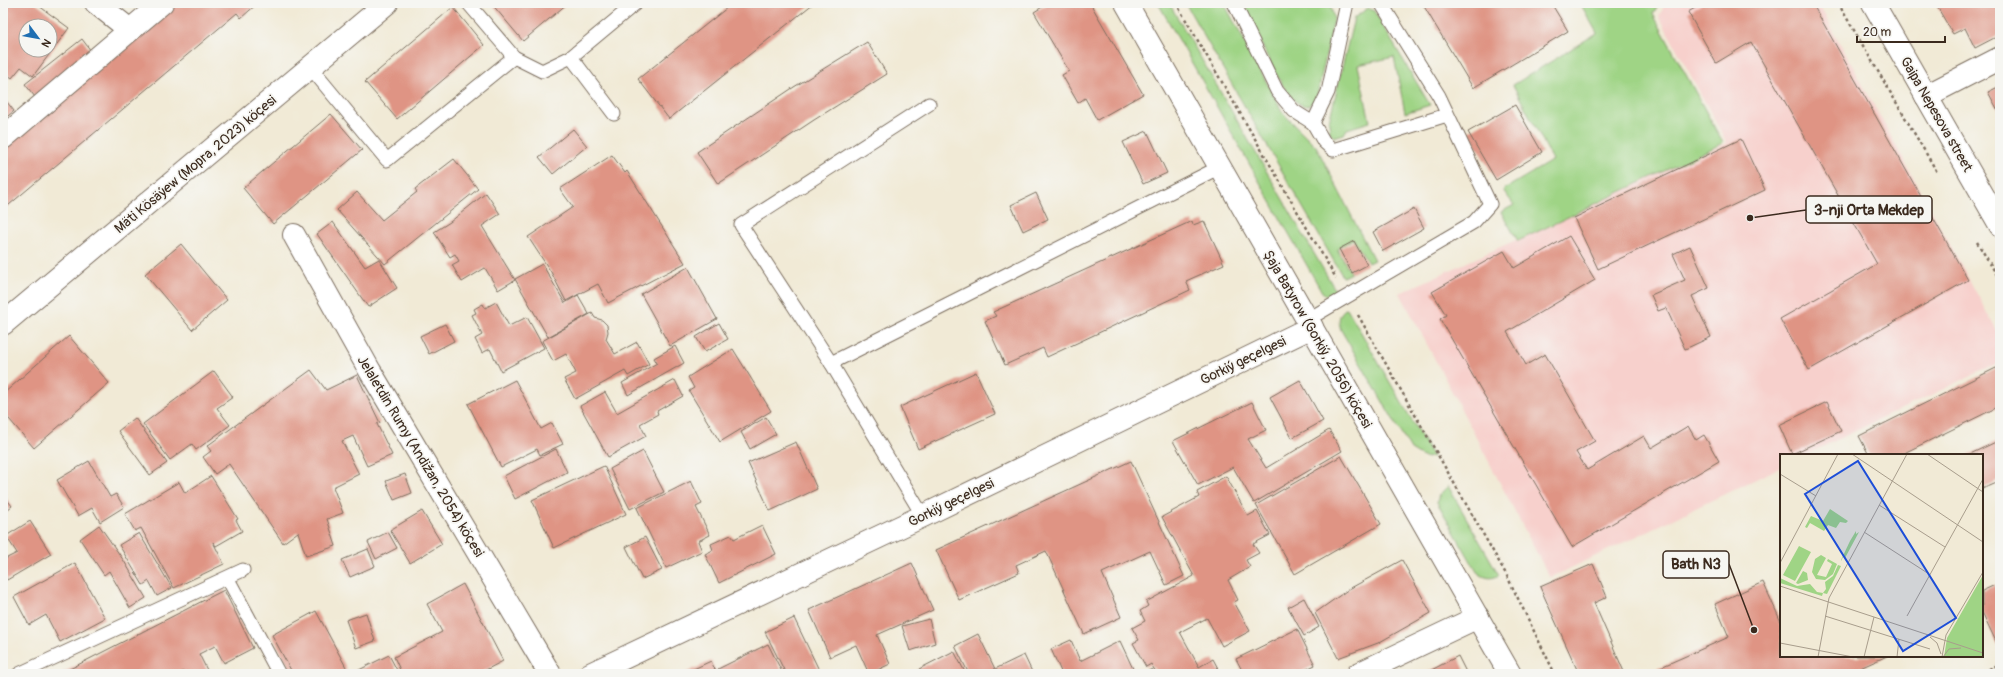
<svg xmlns="http://www.w3.org/2000/svg" width="2003" height="677" font-family="Pangolin,sans-serif">
  <style>
    .built { fill: #f7d0cc }
    .green { fill: #9fd485; stroke: #6d7f52 }
    .building { fill: #df9484; fill-rule: evenodd }
    .lines { fill: none; stroke-linecap: round; stroke-linejoin: round }
    .lane-casing { stroke: #7b6d5e; stroke-width: 15 }
    .street-casing { stroke: #7b6d5e; stroke-width: 24 }
    .secondary-casing { stroke: #7b6d5e; stroke-width: 24 }
    .path { stroke: #7b6d5e; stroke-width: 2.5; stroke-dasharray: 3 3; stroke-linecap: butt }
    .lane { stroke: #fff; stroke-width: 13 }
    .street { stroke: #fff; stroke-width: 22 }
    .secondary { stroke: #fff; stroke-width: 22 }
    .labels { text-anchor: middle; stroke-width: 3.5; stroke-linejoin: round; paint-order: stroke }
    .street-label { font-size: 14px; fill: #3b2a1e; stroke: #f6f6f2 }
    .inset-road { fill: none; stroke: #a89d8c; stroke-width: 1 }
    .view { fill: #1d4ed8; fill-opacity: 0.15; stroke: #1d4ed8; stroke-width: 2 }
    .inset-edge { fill: none; stroke: #3b2a1e; stroke-width: 2 }
    .leader { fill: none; stroke: #3b2a1e; stroke-width: 1.5 }
    .callout-dot { fill: #3b2a1e; stroke: #f6f6f2; stroke-width: 1.5 }
    .callout { fill: #f6f6f2; stroke: #3b2a1e; stroke-width: 1.5 }
    .callout-label { font-size: 15px; text-anchor: middle; font-weight: bold; fill: #3b2a1e }
  </style>
  <rect width="100%" height="100%" fill="#f6f6f2"/>
  <filter id="ink" filterUnits="userSpaceOnUse"><feTurbulence type="fractalNoise" baseFrequency=".025" numOctaves="2"/><feDisplacementMap in="SourceGraphic" scale="8" xChannelSelector="R" yChannelSelector="G"/><feConvolveMatrix kernelMatrix="1 2 1 2 8 2 1 2 1" color-interpolation-filters="sRGB"/></filter>
  <filter id="wash" filterUnits="userSpaceOnUse"><feTurbulence type="fractalNoise" baseFrequency=".012" numOctaves="4" result="noise"/><feDisplacementMap in="SourceGraphic" scale="16" xChannelSelector="R" yChannelSelector="G"/><feGaussianBlur stdDeviation="0.9" result="paint"/><feColorMatrix in="noise" values="0 0 0 0 0 0 0 0 0 0 0 0 0 0 0 0 0 1.4 0 .05"/><feComposite in="paint" operator="in"/></filter>
  <g filter="url(#wash)">
    <rect width="100%" height="100%" fill="#f1ead6"/>
    <path class="built" d="M1666,3H1818L2000,336V362L1805,455H1781V467L1550,578L1400,293L1727,143L1659,16Z"/>
    <g class="green">
      <path d="M1158,3H1169L1337,293C1331,296 1327,297 1322,292Z"/>
      <path d="M1185,3H1224L1283,113L1316,146L1374,260L1368,263L1353,239L1337,249L1351,273L1343,277Z"/>
      <path d="M1244,3H1330L1334,19L1316,101C1311,104 1307,107 1302,105C1280,97 1254,25 1244,3Z"/>
      <path d="M1580,3H1659L1653,14L1723,143L1518,241L1501,212L1514,205L1503,190L1553,160L1513,85L1597,33Z"/>
      <path d="M1368,8L1374,11L1430,105L1405,113L1394,57L1358,65L1370,122L1347,129L1344,134L1334,137L1330,133L1329,122L1354,18Z"/>
      <path d="M1347,308L1433,457L1424,458L1411,450L1341,330C1338,321 1338,313 1347,308Z"/>
      <path d="M1448,486L1499,575C1492,580 1484,578 1477,572L1437,502L1439,495Z"/>
    </g>
    <g id="blocks">
      <g class="building">
        <path d="M3,3H35L69,28L33,76L21,67L12,78L3,71ZM26,26H50V50H26Z"/>
        <path d="M173,3H258L241,18L237,13L3,210V146Z"/>
        <path d="M491,3H568L523,41Z"/>
        <path d="M733,3H814L669,119L638,79Z"/>
        <path d="M1049,3H1090L1143,94L1097,120L1085,98L1078,103L1062,75L1069,71L1034,12Z"/>
        <path d="M1422,3H1551L1568,31L1473,88Z"/>
        <path d="M1704,3H1812L1968,280L1809,370L1780,319L1877,264L1751,42L1716,63L1688,12Z"/>
        <path d="M1935,3H2000V35L1975,48L1965,28L1953,34Z"/>
        <path d="M453,7L484,45L397,119L365,82Z"/>
        <path d="M82,39L91,51L35,97L25,84Z"/>
        <path d="M867,42L887,74L814,120L718,184L697,152L794,87Z"/>
        <path d="M2000,86V114L1988,92Z"/>
        <path d="M3,97L14,111L3,120Z"/>
        <path d="M1515,105L1542,152L1496,180L1468,132Z"/>
        <path d="M331,114L362,150L273,224L243,188Z"/>
        <path d="M573,129L587,146L553,174L539,157Z"/>
        <path d="M1147,131L1167,173L1143,184L1123,142Z"/>
        <path d="M1741,139L1765,190L1598,269L1574,218Z"/>
        <path d="M612,155L625,173L627,171L685,263L608,303L598,284L566,301L551,272L528,237L573,207L560,189Z"/>
        <path d="M454,159L478,189L385,264L337,210L357,192L382,220L417,192L415,189Z"/>
        <path d="M486,193L500,214L482,226L515,280L498,290L485,268L462,282L452,265L459,261L455,254L450,257L434,232L450,222Z"/>
        <path d="M1036,193L1048,219L1023,231L1011,205Z"/>
        <path d="M1414,209L1424,228L1383,251L1373,232Z"/>
        <path d="M1192,221L1193,225L1204,221L1224,264L1186,281L1190,290L1047,357L1043,348L1005,365L985,321L996,316L993,312Z"/>
        <path d="M333,222L365,267L379,259L397,288L368,307L317,234Z"/>
        <path d="M1569,236L1595,280L1507,332L1526,365L1545,354L1595,441L1576,452L1587,470L1644,436L1651,448L1688,426L1696,440L1704,435L1719,461L1572,547L1440,319L1446,315L1432,292L1504,251L1514,268Z"/>
        <path d="M1354,241L1367,265L1352,273L1339,249Z"/>
        <path d="M181,244L227,300L192,330L145,274Z"/>
        <path d="M1690,246L1709,288L1692,296L1711,337L1685,349L1666,308L1658,311L1651,295L1685,280L1673,254Z"/>
        <path d="M542,264L565,303L578,295L589,314L548,337L515,279Z"/>
        <path d="M688,267L717,319L670,346L641,294Z"/>
        <path d="M496,302L509,326L527,317L544,348L501,371L490,349L482,353L475,339L482,335L472,315L476,313L474,309L483,304L485,308Z"/>
        <path d="M592,313L595,318L602,320L607,325L608,332L606,339L615,354L637,342L649,364L628,376L625,371L575,399L564,379L576,373L566,354L553,361L542,341Z"/>
        <path d="M719,323L728,339L705,352L696,337Z"/>
        <path d="M445,324L454,341L429,354L420,336Z"/>
        <path d="M69,336L109,383L34,448L3,412V394Z"/>
        <path d="M675,346L684,363L628,395L622,383L657,363L654,358Z"/>
        <path d="M733,349L771,411L720,442L689,391L694,388L688,377Z"/>
        <path d="M2000,366V406L1900,455H1869L1859,436Z"/>
        <path d="M311,370L326,390L357,375L380,423L377,424L392,455L367,466L353,436L342,441L359,474L333,487L343,513L327,519L336,546L306,556L298,532L283,543L229,464L215,474L203,457L211,451L207,446Z"/>
        <path d="M214,371L233,397L217,408L230,425L196,450L192,444L170,460L143,424Z"/>
        <path d="M976,372L995,414L918,449L900,407Z"/>
        <path d="M515,380L541,429L552,423L563,444L540,455L537,449L501,467L468,404Z"/>
        <path d="M675,380L683,396L657,411L658,414L640,424L646,436L608,457L580,406L605,392L617,413Z"/>
        <path d="M1300,380L1323,421L1292,438L1270,397Z"/>
        <path d="M1252,402L1266,430L1248,439L1266,468L1329,430L1342,451L1254,503L1233,467L1198,485L1173,441Z"/>
        <path d="M1827,402L1841,431L1792,454L1779,425Z"/>
        <path d="M766,417L776,434L750,449L741,432Z"/>
        <path d="M135,418L167,463L150,475L118,431Z"/>
        <path d="M2000,440V481L1982,489V455H1968Z"/>
        <path d="M796,442L817,489L770,511L748,463Z"/>
        <path d="M556,449L567,472L515,499L504,476Z"/>
        <path d="M643,451L664,492L630,509L610,469Z"/>
        <path d="M1341,456L1381,524L1295,574L1256,505Z"/>
        <path d="M89,461L110,497L116,494L124,507L100,522L92,508L78,516L57,480Z"/>
        <path d="M1131,461L1184,576L1166,585L1150,551L1102,573L1121,617L1084,634L1046,551L1016,565L1019,573L959,600L936,550Z"/>
        <path d="M604,466L626,514L554,548L532,500Z"/>
        <path d="M405,474L412,493L394,500L386,481Z"/>
        <path d="M211,476L238,519L236,520L242,531L216,546L213,542L224,564L174,588L141,528L135,531L125,514L179,482L185,493Z"/>
        <path d="M1226,476L1248,516L1257,511L1270,535L1253,544L1259,553L1246,560L1250,567L1228,580L1238,600L1234,602L1250,631L1222,646L1207,618L1180,632L1199,667L1213,659L1221,674H1157L1151,664L1146,667L1133,643L1139,640L1132,628L1145,621L1140,611L1148,606L1146,602L1194,576L1162,517L1199,497L1197,492Z"/>
        <path d="M691,481L702,504L696,507L710,535L698,541L702,551L666,568L637,508Z"/>
        <path d="M3,494L12,506L3,513Z"/>
        <path d="M422,511L442,544L410,563L390,530Z"/>
        <path d="M30,521L51,554L7,580L3,572V560L17,553L6,536Z"/>
        <path d="M99,525L124,561L146,598L130,608L109,571L104,575L80,539Z"/>
        <path d="M762,525L776,554L719,583L705,554L713,550L711,544L731,535L734,539Z"/>
        <path d="M388,532L397,548L376,559L368,542Z"/>
        <path d="M139,533L172,588L157,596L149,581L143,585L119,545Z"/>
        <path d="M645,537L662,570L642,579L626,547Z"/>
        <path d="M368,549L375,566L350,577L342,560Z"/>
        <path d="M1402,560L1431,613L1378,643L1338,658L1315,613L1349,589Z"/>
        <path d="M75,563L105,618L60,642L46,615L29,625L14,597Z"/>
        <path d="M912,563L933,610L877,635L890,664L869,674L856,645L830,657L809,610Z"/>
        <path d="M1593,564L1607,597L1594,603L1625,674H1579L1540,587Z"/>
        <path d="M1763,582L1781,622V656H1887L1858,669L1861,674H1645L1729,637L1715,604Z"/>
        <path d="M463,584L503,661L478,674H402L394,657L442,632L427,604Z"/>
        <path d="M1995,585L2000,595V650L1982,612V591Z"/>
        <path d="M224,590L253,648L224,663L215,646L199,654L209,674H186L184,671L178,674H60Z"/>
        <path d="M1304,598L1319,627L1304,636L1288,607Z"/>
        <path d="M316,611L347,669L338,674H293L272,635Z"/>
        <path d="M366,613L375,641L356,648L346,620Z"/>
        <path d="M794,618L819,670L811,674H786L765,632Z"/>
        <path d="M929,619L935,643L910,651L902,626Z"/>
        <path d="M1297,629L1315,665L1297,674H1244L1236,659Z"/>
        <path d="M978,634L995,669L1024,655L1033,674H969L955,646Z"/>
        <path d="M1071,640L1080,661L1120,641L1135,673L1062,674L1051,649Z"/>
        <path d="M768,644L783,674H720L718,669Z"/>
        <path d="M954,651L966,674H921L919,669Z"/>
        <path d="M389,655L399,674H351Z"/>
        <path d="M1458,656L1467,674H1424Z"/>
        <path d="M711,661L717,674H683Z"/>
        <path d="M1152,669L1155,674H1143Z"/>
      </g>
    </g>
  </g>
  <g filter="url(#ink)">
    <use href="#blocks" fill-opacity="0" stroke="#7b6d5e" stroke-width="1"/>
    <g class="lines">
      <defs>
        <g id="lane">
          <path d="M468,3L514,57L542,71L571,57L636,3"/>
          <path d="M1234,3L1277,91L1294,111L1313,123L1324,142L1333,150L1447,115"/>
          <path d="M571,57L614,114"/>
          <path d="M310,67L387,160L514,57"/>
          <path d="M1313,123L1328,92L1347,3"/>
          <path d="M1307,320L1474,222L1490,204L1439,96L1381,3"/>
          <path d="M831,363L1220,167"/>
          <path d="M923,516L831,363L741,225L929,104"/>
          <path d="M228,579L279,674"/>
          <path d="M19,674L243,570"/>
        </g>
        <g id="street">
          <path d="M96,3L130,30"/>
          <path d="M1126,3L1510,674"/>
          <path d="M1873,3L2000,225"/>
          <path d="M1926,96L2000,58"/>
          <path d="M3,138L162,3"/>
          <path d="M294,235L370,371L550,674"/>
          <path d="M590,674L923,516L1312,327"/>
          <path d="M1358,674L1478,617"/>
        </g>
        <path id="secondary" d="M3,324L387,3"/>
      </defs>
      <use href="#lane" class="lane-casing"/>
      <use href="#street" class="street-casing"/>
      <use href="#secondary" class="secondary-casing"/>
      <g class="path">
        <path d="M1176,3L1336,278"/>
        <path d="M1838,3L1937,172"/>
        <path d="M1977,242L2000,280"/>
        <path d="M1358,315L1506,574L1555,674"/>
        <path d="M1978,674L2000,664"/>
      </g>
      <use href="#lane" class="lane"/>
      <use href="#street" class="street"/>
      <use href="#secondary" class="secondary"/>
    </g>
  </g>
  <g class="labels">
    <g class="street-label">
      <text transform="translate(1937 114) rotate(60)" y="5">Gaipa Nepesova street</text>
      <text transform="translate(195 164) rotate(-40)" y="5">Mäti Kösäýew (Mopra, 2023) köçesi</text>
      <text transform="translate(1318 339) rotate(60)" y="5">Şaja Batyrow (Gorkiý, 2056) köçesi</text>
      <text transform="translate(1243 360) rotate(-26)" y="5">Gorkiý geçelgesi</text>
      <text transform="translate(421 456) rotate(59)" y="5">Jelaletdin Rumy (Andižan, 2054) köçesi</text>
      <text transform="translate(951 502) rotate(-26)" y="5">Gorkiý geçelgesi</text>
    </g>
  </g>
  <g transform="translate(1780 454)">
    <rect width="203" height="203" fill="#f1ead6"/>
    <path d="M50,55L68,67L66,69L60,68L56,74L48,71L44,77L30,69L27,74L25,73L31,62L43,67ZM76,77V80L79,78L65,104L63,103L61,107V106L70,87ZM19,92L31,98L15,127L3,121ZM41,101L46,104L37,121L46,123L52,110L47,107L48,105L57,110L53,120L45,126L36,125L32,118L35,105ZM58,111L61,112L47,140L43,139L46,135L45,128L53,122ZM23,117L27,119L28,126L18,130L16,129ZM203,121V203H164L167,184ZM0,124L17,132L30,130L37,138L43,139L42,142L0,129Z" fill="#9fd485"/>
    <path class="inset-road" d="M72,0L203,88M147,0L203,38M0,20L36,42M99,51L165,93M84,78L149,120M0,109L58,0M0,132L203,199M45,162L150,195M127,162L203,25M150,183L157,189L161,200M0,189L73,203M38,203L49,144L127,0M84,203L94,163M117,203L119,185M162,203L166,181L203,118M163,203L169,195L181,194"/>
    <path class="view" d="M78,7L176,164L123,197L25,40Z"/>
    <rect width="203" height="203" class="inset-edge"/>
  </g>
  <path class="leader" d="M1750 218L1806 210M1754 630L1729 564"/>
  <g class="callout-dot">
    <circle cx="1750" cy="218" r="4"/>
    <circle cx="1754" cy="630" r="4"/>
  </g>
  <g class="callout">
    <rect x="1806" y="196" width="126" height="27" rx="4"/>
    <rect x="1663" y="551" width="66" height="27" rx="4"/>
  </g>
  <g class="callout-label">
    <text x="1869" y="215">3-nji Orta Mekdep</text>
    <text x="1696" y="569">Bath N3</text>
  </g>
  <rect width="2003" height="677" fill="none" stroke="#f6f6f2" stroke-width="16"/>
  <g transform="translate(38 38) rotate(122)"><circle r="19" fill="#f6f6f2" stroke="#aba49d"/>
  <path d="M0-3L7 15L0 10L-7 15Z" fill="#1f6fb2"/>
  <text y="-6" font-size="11" font-weight="bold" text-anchor="middle" fill="#3b2a1e">N</text>
  </g>
  <path d="M1857 36v6h88v-6" fill="none" stroke="#3b2a1e" stroke-width="2"/>
  <text x="1863" y="36" font-size="12" fill="#3b2a1e" stroke="#f6f6f2" stroke-width="3" paint-order="stroke">20 m</text>
</svg>
